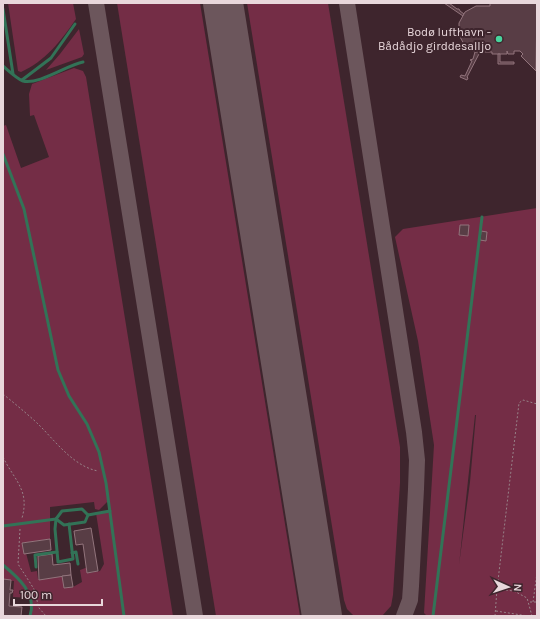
<svg xmlns="http://www.w3.org/2000/svg" width="540" height="619" font-family="Karla,sans-serif">
  <style>
    .green { fill: #742d46; fill-rule: evenodd }
    .lines { fill: none; stroke-linecap: round; stroke-linejoin: round }
    .taxiway { stroke: #6c565c; stroke-width: 16 }
    .runway { stroke: #6c565c; stroke-width: 40 }
    .building { fill: #583d45; stroke: #92747c }
    .path { stroke: #978288; stroke-width: 1; stroke-dasharray: 2 2; stroke-linecap: butt }
    .lane { stroke: #327357; stroke-width: 3 }
    .poi-dot { fill: #48d49d; stroke: #3e252d; stroke-width: 1.5 }
    .labels { text-anchor: middle; stroke-width: 4; stroke-linejoin: round; paint-order: stroke }
    .poi-label { font-size: 12px; fill: #e8d7db; stroke: #3e252d; text-anchor: end }
  </style>
  <rect width="100%" height="100%" fill="#3e252d"/>
  <g class="green">
    <path d="M8,3H73L76,19C61,41 45,61 21,72L18,71Z"/>
    <path d="M117,3H200L300,616H216Z"/>
    <path d="M247,3H328L400,447V483L393,595L391,606L382,616H354L347,609L344,600Z"/>
    <path d="M79,29L84,54L82,57L46,70L60,54Z"/>
    <path d="M74,68L83,71L86,77L173,616H30L31,598L13,597L14,581L3,580V126L6,125L21,168L49,157L34,115L30,116L29,94L32,84ZM108,501L110,511L96,513L104,564L100,571L89,573L88,567L80,570L82,582L73,587L64,588L62,576L38,579L37,571L31,572L26,553H24L22,543L50,539V507L94,502L95,509L99,510Z"/>
    <path d="M537,208V616H427L424,613L434,445L418,341L395,237L403,229ZM476,415L470,482L459,565L475,415Z"/>
  </g>
  <g class="lines">
    <g class="taxiway">
      <path d="M96,3L195,616"/>
      <path d="M347,3L414,432L417,460L416,489L411,586L410,600L404,616"/>
      <path d="M320,601L327,616"/>
    </g>
    <path class="runway" d="M223,3L322,616"/>
  </g>
  <g class="building">
    <path d="M444,3H449L457,9H459L460,11L464,14L463,16Z"/>
    <path d="M490,3H537L536,71L521,56L523,54L520,51H514V54H508L507,51V54H492V52H475L465,46L459,35V23L465,12L476,6H490Z"/>
    <path d="M475,52H480L467,77L468,78L467,80L460,77L461,75L465,76L472,61L470,60L473,59Z"/>
    <path d="M498,54H500V62H514V64H498Z"/>
    <path d="M460,225H469L468,236L459,235Z"/>
    <path d="M481,231L487,232L486,241L480,240Z"/>
    <path d="M91,528L98,571L87,573L83,544L76,545L74,531Z"/>
    <path d="M50,539L51,550L24,554L22,543Z"/>
    <path d="M52,554L53,565L70,563L71,575L39,580L38,556Z"/>
    <path d="M71,575L73,587L64,588L62,576Z"/>
    <path d="M3,579L11,580L10,590H13L12,593H10L9,606L22,607L21,616H3Z"/>
  </g>
  <g class="lines">
    <g class="path">
      <path d="M3,394C14,403 25,412 36,422C54,439 72,466 98,471"/>
      <path d="M3,457C14,480 30,490 22,518"/>
      <path d="M20,529L18,564L34,589L39,608L46,616"/>
      <path d="M497,589L519,403L523,400L537,404"/>
      <path d="M530,602H537"/>
      <path d="M533,602L537,573"/>
      <path d="M496,611L528,616"/>
      <path d="M495,616L497,589L514,591L527,598L532,616"/>
    </g>
    <g class="lane">
      <path d="M3,9L13,74"/>
      <path d="M3,66C9,71 16,78 23,81C39,85 67,65 83,62"/>
      <path d="M22,80L51,58L75,24"/>
      <path d="M3,154L24,209L58,370L69,396L87,424L99,452L106,483L124,616"/>
      <path d="M56,519L55,529L58,562L73,559L69,524"/>
      <path d="M56,519L64,525L85,522L88,515"/>
      <path d="M3,526L56,519L62,511L82,509L88,515L110,511"/>
      <path d="M72,553L76,552L78,564"/>
      <path d="M3,565C19,578 37,594 30,616"/>
      <path d="M36,567L35,555L57,552"/>
      <path d="M433,616L482,217"/>
    </g>
  </g>
  <circle class="poi-dot" cx="499" cy="39" r="4"/>
  <g class="labels">
    <g class="poi-label">
      <text x="491" y="36">Bodø lufthavn -<tspan x="491" dy="14">Bådådjo girddesalljo</tspan></text>
    </g>
  </g>
  <rect width="540" height="619" fill="none" stroke="#e8d7db" stroke-width="8"/>
  <g transform="translate(508 587) rotate(93)" stroke="#3e252d" stroke-width="3" paint-order="stroke">
  <path d="M0-3L7 15L0 10L-7 15Z" fill="#e8d7db"/>
  <text y="-6" font-size="11" font-weight="bold" text-anchor="middle" fill="#e8d7db">N</text>
  </g>
  <path d="M14 599v6h88v-6" fill="none" stroke="#e8d7db" stroke-width="2"/>
  <text x="20" y="599" font-size="12" fill="#e8d7db" stroke="#3e252d" stroke-width="3" paint-order="stroke">100 m</text>
</svg>
